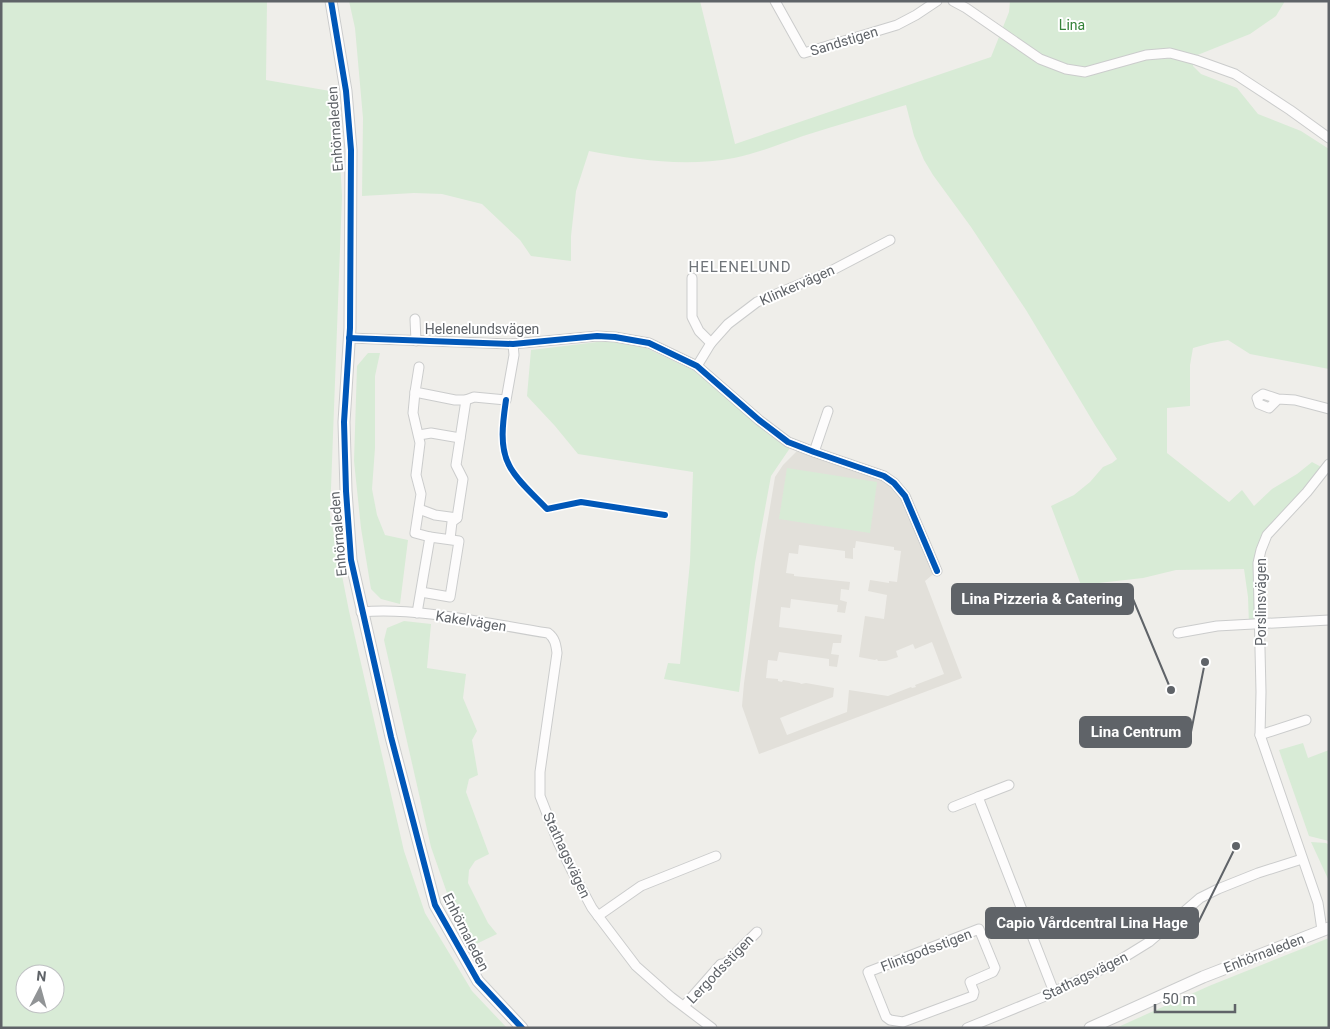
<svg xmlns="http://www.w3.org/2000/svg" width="1330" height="1029" font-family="Roboto,sans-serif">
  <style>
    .education { fill: #e2e0da; fill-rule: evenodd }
    .green { fill: #d8ebd6; fill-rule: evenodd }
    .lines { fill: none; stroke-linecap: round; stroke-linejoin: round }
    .minor-casing { stroke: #cbcccc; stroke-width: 11 }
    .tertiary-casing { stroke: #cbcccc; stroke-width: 13 }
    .minor { stroke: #fdfcfc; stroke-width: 9 }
    .tertiary { stroke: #fdfcfc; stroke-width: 11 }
    .cycleway-casing { stroke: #fff; stroke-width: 9 }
    .cycleway { stroke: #0057b8; stroke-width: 6 }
    .labels { text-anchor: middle; stroke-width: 4; stroke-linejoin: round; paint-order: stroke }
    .park-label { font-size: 14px; fill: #348238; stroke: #fff }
    .street-label { font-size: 14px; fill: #5f6368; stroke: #fff }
    .neighbourhood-label { font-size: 15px; letter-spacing: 1px; fill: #70757a; stroke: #fff }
    .leader { fill: none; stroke: #5f6368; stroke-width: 2 }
    .callout-dot { fill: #5f6368; stroke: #fff; stroke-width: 2 }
    .callout { fill: #5f6368; stroke: #5f6368; stroke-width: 2 }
    .callout-label { font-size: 15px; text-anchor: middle; font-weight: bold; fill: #fff }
  </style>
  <rect width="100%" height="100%" fill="#efeeea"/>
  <path class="education" d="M801,447L894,483L937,571L925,581L962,678L759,754L742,706L744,683L764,543L775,477L783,465ZM856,541L894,547V550L901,551L897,582L889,581V583L870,580L868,591L887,595L884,619L865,616L859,657L875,660L877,659L878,661H886L898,657L896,651L913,644L915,649L932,642L944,674L915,685L916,687L912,688L911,687L888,696L849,690L847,712L787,735L780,718L833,697L834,688L806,683L801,684L800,683L783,680L782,682L778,681V679L766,678L768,660L777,661L779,652L829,659V666L837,667L839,655L831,654L833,643H841L842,635L779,627L781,607L790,608L791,599L838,605L837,612L845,613L847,602L840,600L841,589L849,590L850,582L794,576V574L786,573L789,553L798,554L799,545L845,551V558L853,559V548H855Z"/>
  <g class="green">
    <path d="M1,1H267L266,80L336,92L342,196L330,515L349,611L404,851L425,913L472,991L507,1028H1ZM25,974H55V1004H25Z"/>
    <path d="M349,1H700L735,144L991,57L1009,12L1010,1H1285L1276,16L1250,34L1195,56L1193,66L1201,74L1237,88L1258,114L1301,131L1329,149V369L1250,354L1228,340L1211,343L1193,348L1190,365V406L1167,408V453L1229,502L1242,490L1254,506L1272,489L1297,474L1312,462L1325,469L1261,550L1260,615L1249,625L1248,597L1244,569L1176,570L1143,578L1081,585L1051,506L1074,495L1090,482L1103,467L1112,463L1117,459L1095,425L1026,310L971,227L933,175L924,160L914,136L906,105C872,115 837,125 803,136C780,144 758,153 734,158C685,167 637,160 589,151L576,191L571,236V261L531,256L520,240L482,204L442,194L414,193L362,196L363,118L355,28Z"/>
    <path d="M597,342H615L646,348L695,371L756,423L790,448L771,476L755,563L739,692L664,679L668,663L680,664L690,562L693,472L578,454L555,426L527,396L531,350Z"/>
    <path d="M368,353H380L375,376V448L372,489L377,515L385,535L408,540L400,604L381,599L371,589L361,528L354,461L357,366Z"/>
    <path d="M787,468L877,482L870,533L779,519Z"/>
    <path d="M404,621L431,624L427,668L466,674L463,698L477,731L472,740L478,775L469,779L466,792L489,854L475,861L469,870L468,883L488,923L497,934L472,946L447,893L431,847L384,640L387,628Z"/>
    <path d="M1303,743L1308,758L1329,750V841L1309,836L1279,750Z"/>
    <path d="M1311,842L1326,843L1329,845V881Z"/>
    <path d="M1329,938V1028H1116L1209,986Z"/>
  </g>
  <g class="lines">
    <defs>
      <g id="minor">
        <path d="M775,1L804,53L897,25L916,15L937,1"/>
        <path d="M953,1L966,8L1040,59L1066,69L1085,72L1146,55L1170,53L1196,60L1235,74L1290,110L1329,138"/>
        <path d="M692,278V317L699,331L711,343"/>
        <path d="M415,319L416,341"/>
        <path d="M349,338L513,344L597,336L615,337L649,343L697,366L759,420L788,442L814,452L884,476L894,483L905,496L937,571"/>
        <path d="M697,366L711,343L728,324L757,302L827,273L890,240"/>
        <path d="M419,367L415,392L455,400H466"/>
        <path d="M415,392L413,413L420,443L416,475L421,494L415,533L430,537"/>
        <path d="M1278,399L1269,408L1259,404L1257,398L1263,394L1278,399L1295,400L1329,409"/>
        <path d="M419,435L431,433L460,438"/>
        <path d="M814,452L828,411"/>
        <path d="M419,509L435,515L457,518"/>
        <path d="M450,539L452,522L457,518L463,479L456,465L466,400L474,397L506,400L514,355L513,344"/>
        <path d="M361,612C421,607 488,624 548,633C555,638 556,645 557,653L540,772V796L558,842L572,871L592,908L636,966L671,997L712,1028"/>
        <path d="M417,613L430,537L459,541L450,597L421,592"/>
        <path d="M1178,633L1217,626L1329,620"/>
        <path d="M1260,735L1306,720"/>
        <path d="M1009,785L978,797L1054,992"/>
        <path d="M953,807L978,797"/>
        <path d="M598,916L641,886L716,856"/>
        <path d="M979,929L995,968L993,972L970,982L974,992L973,996L903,1022L890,1020L886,1017L868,972Z"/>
        <path d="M1322,930L1318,903L1260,735L1261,692L1258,563L1261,550L1267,535L1307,492L1329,464"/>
        <path d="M684,1006L721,964H725L757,932"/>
        <path d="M967,1028L1043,997L1115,963L1149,942L1200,898L1218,889L1258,873L1302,859"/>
      </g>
      <g id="tertiary">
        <path d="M331,1L346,91L351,150L350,328L344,422L346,491L351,560L391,737L435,905L478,981L522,1028"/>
        <path d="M1090,1028L1203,977L1329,928"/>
      </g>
    </defs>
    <use href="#minor" class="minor-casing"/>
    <use href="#tertiary" class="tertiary-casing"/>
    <use href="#minor" class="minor"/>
    <use href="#tertiary" class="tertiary"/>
    <defs>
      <g id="cycleway">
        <path d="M331,1L346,91L351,150L350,328L344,422L346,491L351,560L391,737L435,905L478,981L522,1028"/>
        <path d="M349,338L513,344L597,336L615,337L649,343L697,366L759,420L788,442L814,452L884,476L894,483L905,496L937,571"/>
        <path d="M506,400C503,421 499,446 509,465C516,480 535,496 547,509L581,502L665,515"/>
      </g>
    </defs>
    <use href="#cycleway" class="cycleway-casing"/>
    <use href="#cycleway" class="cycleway"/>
  </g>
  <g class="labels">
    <g class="park-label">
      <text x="1072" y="30">Lina</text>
    </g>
    <g class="street-label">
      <text transform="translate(844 41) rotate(-17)" y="5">Sandstigen</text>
      <text transform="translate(335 129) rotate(-94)" y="5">Enhörnaleden</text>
      <text transform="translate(797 285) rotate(-24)" y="5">Klinkervägen</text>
      <text x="482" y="334">Helenelundsvägen</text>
      <text transform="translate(338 534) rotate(-95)" y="5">Enhörnaleden</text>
      <text transform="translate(1261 602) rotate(-90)" y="5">Porslinsvägen</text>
      <text transform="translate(471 621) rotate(9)" y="5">Kakelvägen</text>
      <text transform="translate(567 855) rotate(65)" y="5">Stathagsvägen</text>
      <text transform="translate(466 932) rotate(63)" y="5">Enhörnaleden</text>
      <text transform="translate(926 950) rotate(-21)" y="5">Flintgodsstigen</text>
      <text transform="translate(1264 953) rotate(-21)" y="5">Enhörnaleden</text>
      <text transform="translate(720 969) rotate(-46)" y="5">Lergodsstigen</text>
      <text transform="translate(1085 976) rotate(-26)" y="5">Stathagsvägen</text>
    </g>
    <g class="neighbourhood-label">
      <text x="740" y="272">HELENELUND</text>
    </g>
  </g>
  <path class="leader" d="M1171 690L1133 599M1205 662L1191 732M1236 846L1198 923"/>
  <g class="callout-dot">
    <circle cx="1171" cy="690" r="5"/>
    <circle cx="1205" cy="662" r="5"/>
    <circle cx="1236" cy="846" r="5"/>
  </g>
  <g class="callout">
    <rect x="952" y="584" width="181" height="30" rx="5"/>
    <rect x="1080" y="717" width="111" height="30" rx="5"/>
    <rect x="986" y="908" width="212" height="30" rx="5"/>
  </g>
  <g class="callout-label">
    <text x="1042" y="604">Lina Pizzeria &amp; Catering</text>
    <text x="1136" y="737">Lina Centrum</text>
    <text x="1092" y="928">Capio Vårdcentral Lina Hage</text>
  </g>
  <rect width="1330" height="1029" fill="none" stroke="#5f6368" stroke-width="5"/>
  <g transform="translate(40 989) rotate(6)"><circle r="24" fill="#ffffff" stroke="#bfc1c3"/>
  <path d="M0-4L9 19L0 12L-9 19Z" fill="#919496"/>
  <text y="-8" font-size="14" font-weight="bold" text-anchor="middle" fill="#5f6368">N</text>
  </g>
  <path d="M1155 1004v8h80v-8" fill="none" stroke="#5f6368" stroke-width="2.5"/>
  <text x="1162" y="1004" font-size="15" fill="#5f6368" stroke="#ffffff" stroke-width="4" paint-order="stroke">50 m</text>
</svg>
